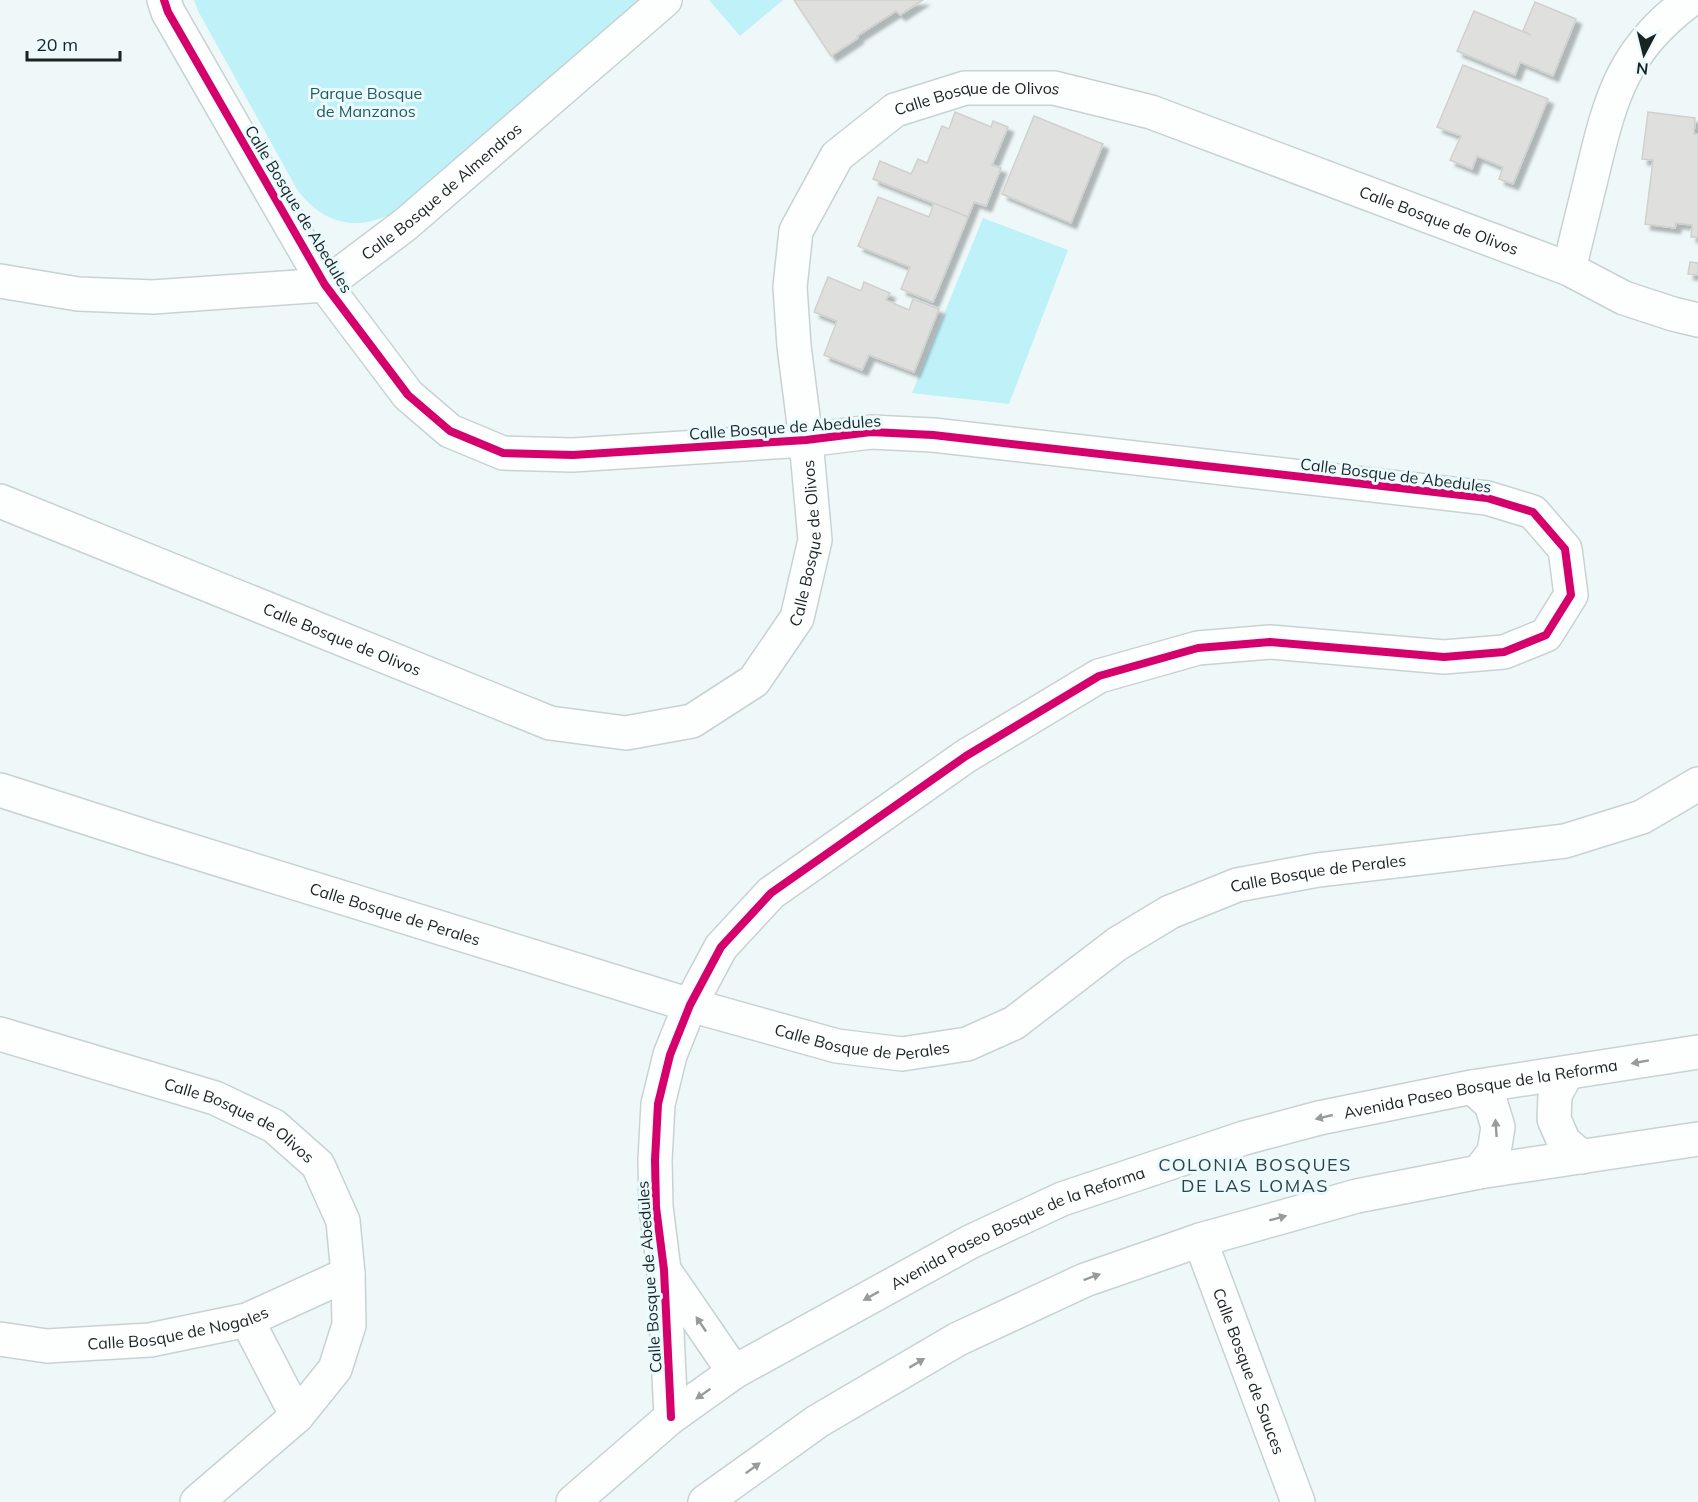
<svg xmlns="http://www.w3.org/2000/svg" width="1698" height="1502" font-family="Mulish,sans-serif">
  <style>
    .green { fill: #bef1f8 }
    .building { fill: #dfe0dd; stroke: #d0d1ce; stroke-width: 1.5; filter: url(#shadow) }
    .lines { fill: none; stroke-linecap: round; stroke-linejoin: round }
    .minor-casing { stroke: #c8d2d2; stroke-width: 36 }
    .major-casing { stroke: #c8d2d2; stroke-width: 36 }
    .minor { stroke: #fdfefe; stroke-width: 33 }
    .major { stroke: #fdfefe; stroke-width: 33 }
    .cycleway-casing { stroke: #ebfbfd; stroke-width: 11 }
    .cycleway { stroke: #d6006c; stroke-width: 8 }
    .oneway { fill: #969b9c }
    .labels { text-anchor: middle; stroke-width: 6; stroke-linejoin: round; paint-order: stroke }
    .park-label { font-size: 16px; fill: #1f5a61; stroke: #ebfbfd }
    .street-label { font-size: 16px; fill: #192324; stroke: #ebfbfd }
    .neighbourhood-label { font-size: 18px; letter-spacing: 1.5px; fill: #2e4548; stroke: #ebfbfd }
  </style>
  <defs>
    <filter id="shadow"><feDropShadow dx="5.5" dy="5.5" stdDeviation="1.5" flood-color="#0004"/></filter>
  </defs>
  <rect width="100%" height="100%" fill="#eff8f9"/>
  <g class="green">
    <path d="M194,0H639L395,212C357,232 325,225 298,191L198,11Z"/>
    <path d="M709,0H783L740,36Z"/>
    <path d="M983,218L1068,250L1009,404L912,393Z"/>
  </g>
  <g class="building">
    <path d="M794,0H923L900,15L896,11L857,36L858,38L831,56Z"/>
    <path d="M1535,2L1576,19L1553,76L1520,62L1515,75L1457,51L1474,11L1531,35L1523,31Z"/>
    <path d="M1463,65L1548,99L1513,184L1499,179L1503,167L1477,156L1472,169L1450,160L1461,136L1437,127Z"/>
    <path d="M955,112L991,127L993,121L1008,127L992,165L1001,168L986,206L974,202L968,217L873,179L880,161L911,174L918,159L927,163L942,126L949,129Z"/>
    <path d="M1648,112L1695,118L1694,134H1698V237H1691L1692,225L1676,223L1675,228L1645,224L1653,160L1642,159Z"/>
    <path d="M1034,116L1103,144L1071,223L1002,194Z"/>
    <path d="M878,197L929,217L934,203L968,217L933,302L901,289L910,267L858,246Z"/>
    <path d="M1690,262L1698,263V275L1688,274Z"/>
    <path d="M828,277L861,291L864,282L890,293L886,300L909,310L913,299L939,309L914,372L869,355L862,370L824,355L837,321L814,312Z"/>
  </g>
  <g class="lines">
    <defs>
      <g id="minor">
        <path d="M164,0L168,12L325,285L408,395L450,431L503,453L573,455L806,440L871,432L933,435L1487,498L1533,512L1565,549L1571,595L1546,635L1504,652L1444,657L1270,642L1198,648L1099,676L966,756L771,893L721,947L690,1005L670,1055L658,1104L655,1160L656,1207L664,1270L671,1417"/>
        <path d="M1569,269C1577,236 1585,204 1593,171C1611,95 1624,49 1690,0"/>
        <path id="s1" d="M0,281L78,294L153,297L325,285L406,224L665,0"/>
        <path id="s2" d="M0,501L550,723L626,733L692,721L754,681L797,618L815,540L806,440L794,346L790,287L796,231L837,156L895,110L965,88H1054L1151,112L1569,269L1624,298L1673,314L1698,320"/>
        <path id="s3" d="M0,790L153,839L690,1005L837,1046L902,1054L967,1044L1014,1023L1117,944L1170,912L1237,885L1318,870L1565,841L1642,817L1698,784"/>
        <path id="s4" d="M0,1034L215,1098L274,1126L318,1165L343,1221L348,1274L349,1325L335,1369L297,1416L197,1502"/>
        <path id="s5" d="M1200,1240L1298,1502"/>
        <path d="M664,1270L734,1372"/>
        <path d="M247,1320L297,1416"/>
        <path id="s6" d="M0,1339L47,1346L150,1340L247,1320L348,1274"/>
      </g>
      <g id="major">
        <path d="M1567,1073L1555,1095L1554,1119L1564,1142L1582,1157"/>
        <path d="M1472,1087L1491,1104L1498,1127L1494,1152L1479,1172"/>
        <path id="s7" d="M573,1502L671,1417L734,1372L970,1242L1062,1199L1244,1138L1319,1118L1472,1087L1698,1052"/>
        <path d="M705,1502L818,1421L958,1339L1085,1280L1200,1240L1357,1196L1479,1172L1698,1139"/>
      </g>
    </defs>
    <use href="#minor" class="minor-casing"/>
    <use href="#major" class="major-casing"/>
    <use href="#minor" class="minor"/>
    <use href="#major" class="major"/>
    <defs>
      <path id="cycleway" d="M164,0L168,12L325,285L408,395L450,431L503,453L573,455L806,440L871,432L933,435L1487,498L1533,512L1565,549L1571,595L1546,635L1504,652L1444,657L1270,642L1198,648L1099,676L966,756L771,893L721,947L690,1005L670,1055L658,1104L655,1160L656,1207L664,1270L671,1417"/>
    </defs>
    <use href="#cycleway" class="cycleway-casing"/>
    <use href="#cycleway" class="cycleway"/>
  </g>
  <defs><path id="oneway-solid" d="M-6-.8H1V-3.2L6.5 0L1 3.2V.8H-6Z" transform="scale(1.5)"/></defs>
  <g class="oneway">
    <use href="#oneway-solid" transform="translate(1640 1062) rotate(170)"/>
    <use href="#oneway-solid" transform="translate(1324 1117) rotate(167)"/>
    <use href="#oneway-solid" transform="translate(1496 1128) rotate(-94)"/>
    <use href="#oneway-solid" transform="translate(1278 1218) rotate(-15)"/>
    <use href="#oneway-solid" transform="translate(1092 1277) rotate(-20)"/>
    <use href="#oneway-solid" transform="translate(871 1296) rotate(151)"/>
    <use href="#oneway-solid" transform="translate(701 1324) rotate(-124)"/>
    <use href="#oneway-solid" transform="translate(917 1363) rotate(-31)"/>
    <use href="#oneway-solid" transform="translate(703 1394) rotate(145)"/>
    <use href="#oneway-solid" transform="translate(753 1468) rotate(-36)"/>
  </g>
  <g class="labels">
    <g class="park-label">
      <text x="366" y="99">Parque Bosque<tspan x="366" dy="18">de Manzanos</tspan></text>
    </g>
    <g class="street-label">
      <text dy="6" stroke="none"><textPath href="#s2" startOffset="1521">Calle Bosque de Olivos</textPath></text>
      <text dy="6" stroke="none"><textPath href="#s1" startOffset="476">Calle Bosque de Almendros</textPath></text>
      <text transform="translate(299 209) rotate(59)" y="6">Calle Bosque de Abedules</text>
      <text dy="6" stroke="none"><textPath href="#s2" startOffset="2007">Calle Bosque de Olivos</textPath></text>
      <text transform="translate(785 427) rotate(-4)" y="6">Calle Bosque de Abedules</text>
      <text transform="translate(1396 475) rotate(7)" y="6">Calle Bosque de Abedules</text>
      <text dy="6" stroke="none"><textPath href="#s2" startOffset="963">Calle Bosque de Olivos</textPath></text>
      <text dy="6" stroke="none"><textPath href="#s2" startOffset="369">Calle Bosque de Olivos</textPath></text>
      <text dy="6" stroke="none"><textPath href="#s3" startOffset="1404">Calle Bosque de Perales</textPath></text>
      <text dy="6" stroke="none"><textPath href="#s3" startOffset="414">Calle Bosque de Perales</textPath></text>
      <text dy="6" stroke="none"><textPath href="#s3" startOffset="900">Calle Bosque de Perales</textPath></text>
      <text dy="6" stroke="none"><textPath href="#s7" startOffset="1012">Avenida Paseo Bosque de la Reforma</textPath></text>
      <text dy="6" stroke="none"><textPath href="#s4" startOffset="256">Calle Bosque de Olivos</textPath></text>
      <text dy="6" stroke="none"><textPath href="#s7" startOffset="526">Avenida Paseo Bosque de la Reforma</textPath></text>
      <text transform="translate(649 1277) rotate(-94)" y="6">Calle Bosque de Abedules</text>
      <text dy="6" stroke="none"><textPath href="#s6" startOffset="180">Calle Bosque de Nogales</textPath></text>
      <text dy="6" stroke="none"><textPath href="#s5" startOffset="140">Calle Bosque de Sauces</textPath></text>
    </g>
    <g class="neighbourhood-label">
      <text x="1255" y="1171">COLONIA BOSQUES<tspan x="1255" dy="21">DE LAS LOMAS</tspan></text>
    </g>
  </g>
  <g transform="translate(1644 54) rotate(187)" stroke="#ebfbfd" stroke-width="4.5" paint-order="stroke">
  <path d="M0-4.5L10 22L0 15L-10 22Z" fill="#192324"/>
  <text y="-9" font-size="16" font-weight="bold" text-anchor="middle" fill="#192324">N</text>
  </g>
  <path d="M27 51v9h93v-9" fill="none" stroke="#192324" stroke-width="3"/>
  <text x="36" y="51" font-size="18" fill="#192324" stroke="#ebfbfd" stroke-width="4.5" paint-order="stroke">20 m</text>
</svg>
